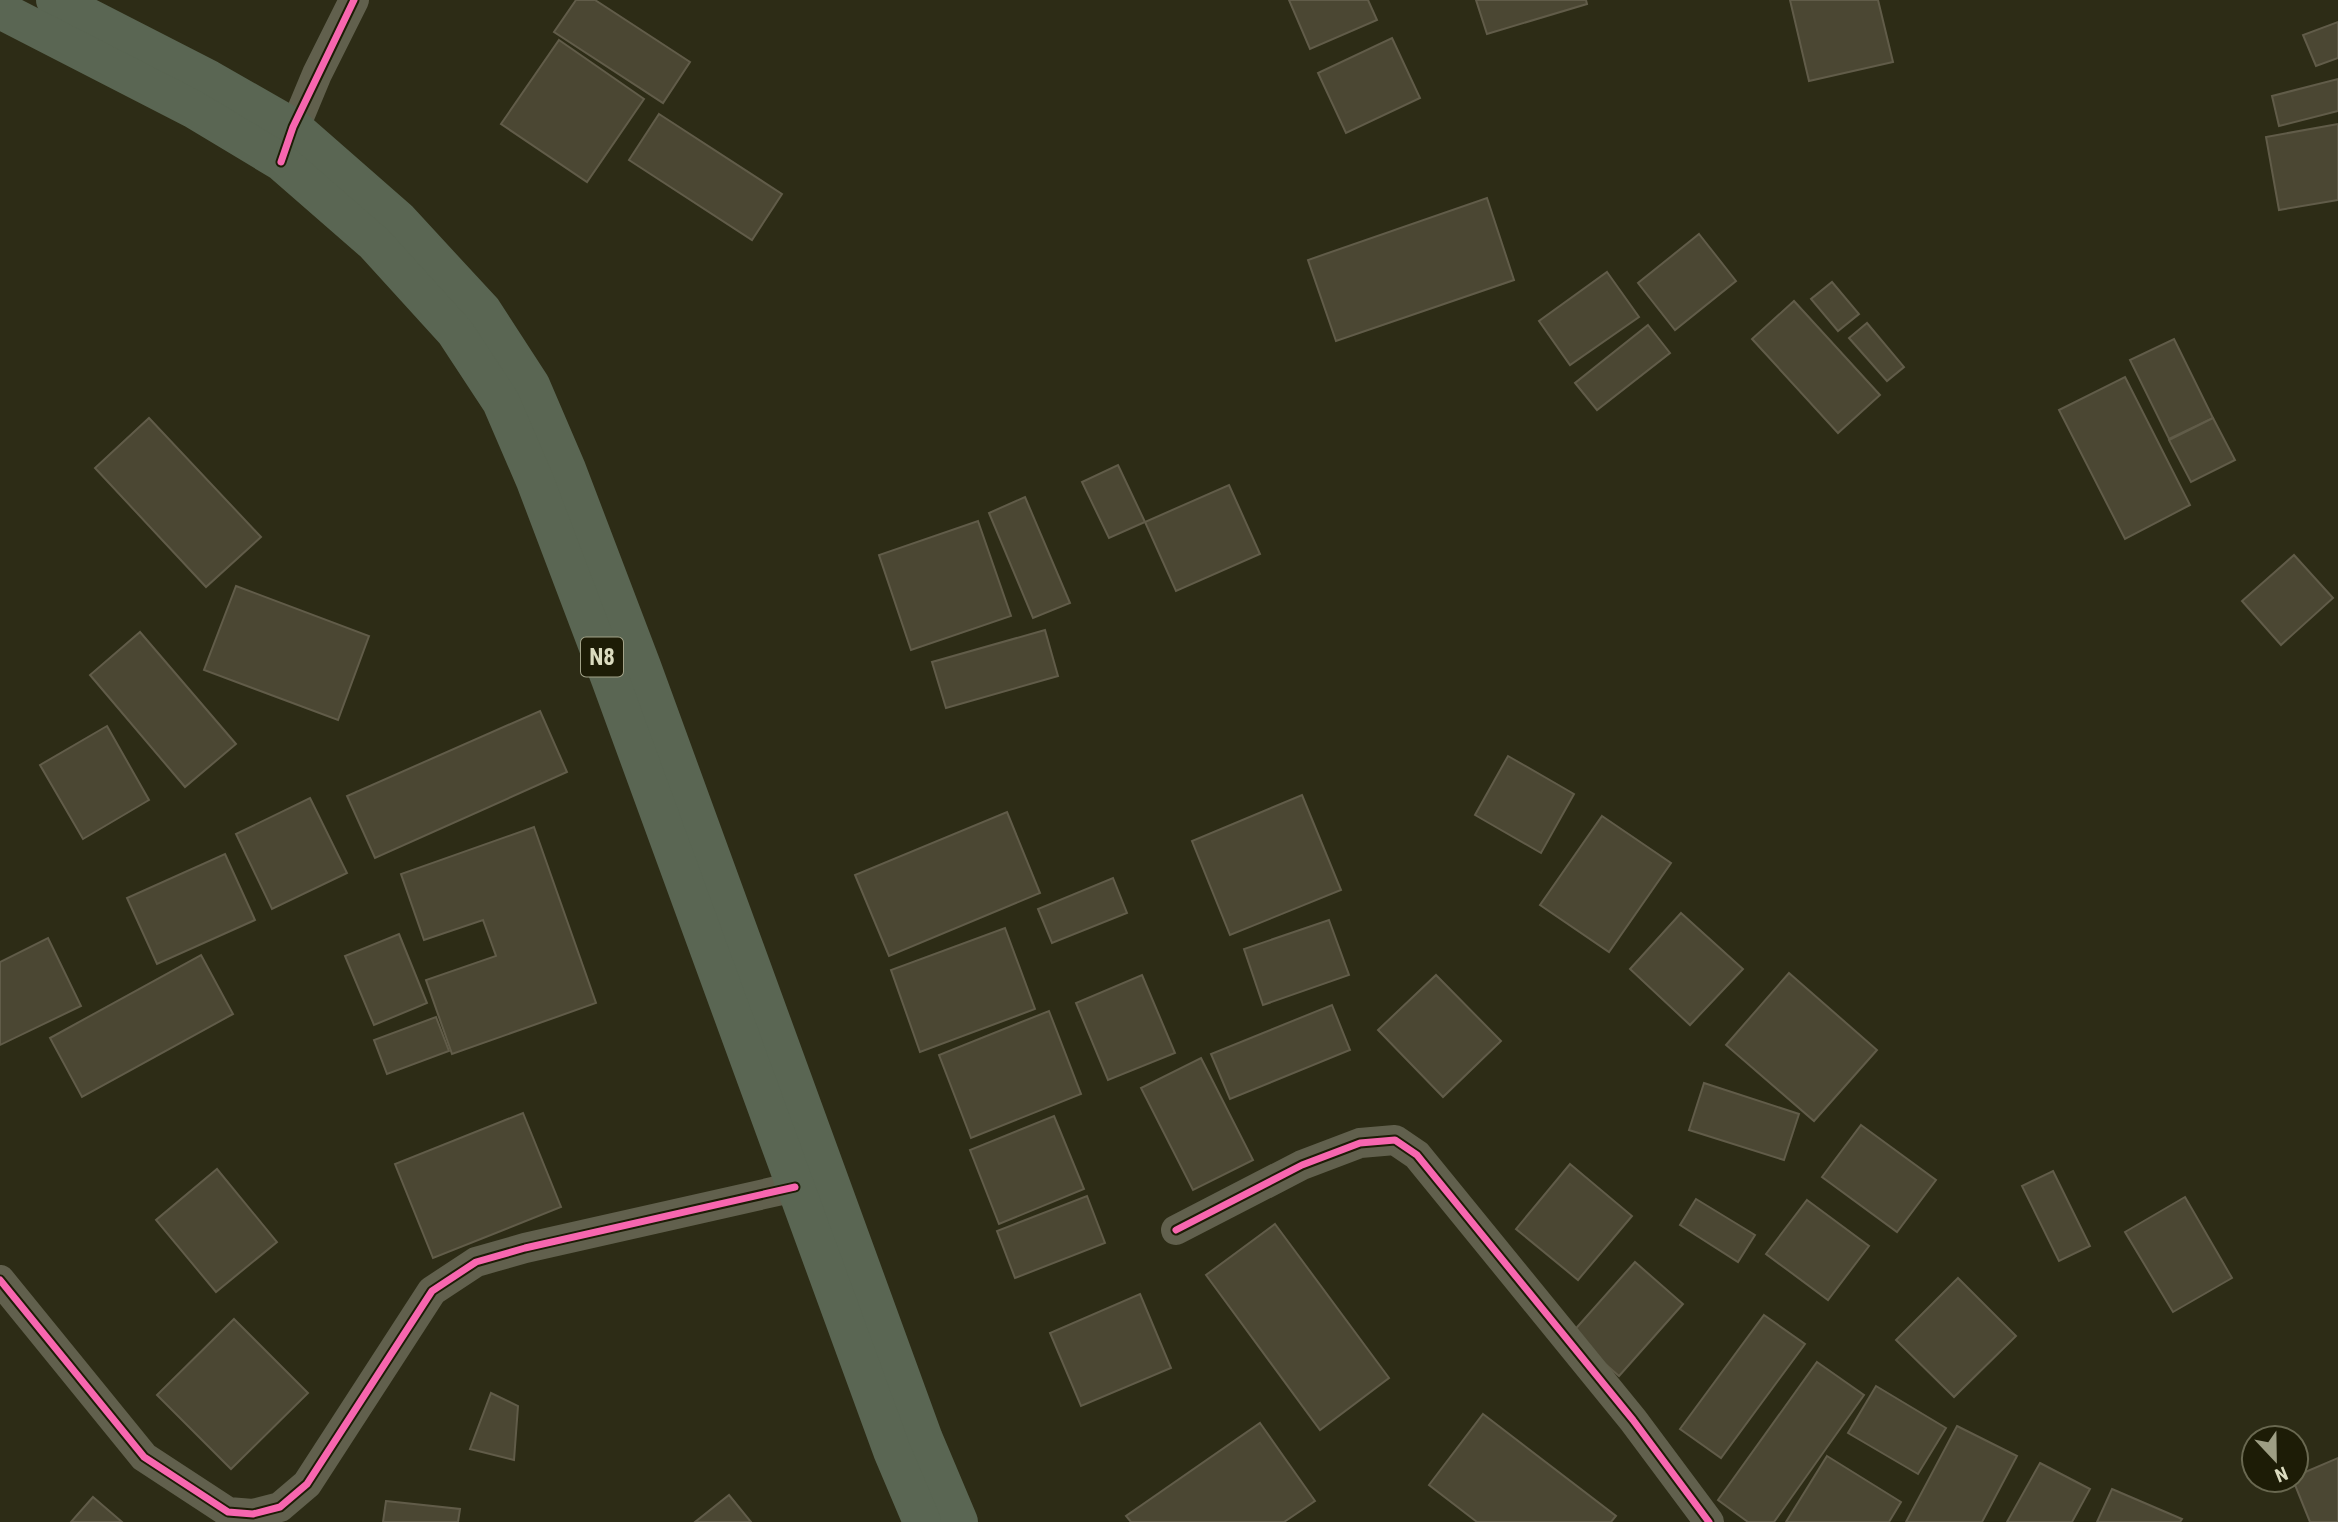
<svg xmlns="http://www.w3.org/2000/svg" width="2338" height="1522" font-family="'Roboto Condensed',sans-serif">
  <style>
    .building { fill: #4b4733; stroke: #615c49; stroke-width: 2 }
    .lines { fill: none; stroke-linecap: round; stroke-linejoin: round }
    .minor { stroke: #61604d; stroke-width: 30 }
    .trunk { stroke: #5a6653; stroke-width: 38 }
    .cycleway-casing { stroke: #1d1c06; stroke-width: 11 }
    .cycleway { stroke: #f766af; stroke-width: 7 }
    .labels { text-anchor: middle; stroke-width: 5; stroke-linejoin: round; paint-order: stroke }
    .shield { fill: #1d1c06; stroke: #a2a288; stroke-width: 2 }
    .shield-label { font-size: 23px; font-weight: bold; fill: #dbdbbf }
  </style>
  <rect width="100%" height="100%" fill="#2d2c16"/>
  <g class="building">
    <path d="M576,0H595L690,62L663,103L554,32Z"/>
    <path d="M1289,0H1368L1377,20L1310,49Z"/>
    <path d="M1476,0H1586L1587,4L1487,34Z"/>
    <path d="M1790,0H1878L1893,62L1809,81Z"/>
    <path d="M2338,22V58L2316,66L2303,35Z"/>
    <path d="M1392,38L1420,98L1346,133L1318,73Z"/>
    <path d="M559,40L644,99L587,182L501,124Z"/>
    <path d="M2338,79V111L2279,126L2272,96Z"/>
    <path d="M659,114L782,194L752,240L629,160Z"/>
    <path d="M2338,124V200L2279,210L2266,137Z"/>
    <path d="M1487,198L1514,280L1336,341L1308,260Z"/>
    <path d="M1699,234L1736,281L1675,330L1638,283Z"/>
    <path d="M1607,272L1639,317L1570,365L1539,321Z"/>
    <path d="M1832,282L1859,314L1838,331L1811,299Z"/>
    <path d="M1794,301L1880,395L1838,433L1752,339Z"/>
    <path d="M1867,323L1904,367L1887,381L1849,338Z"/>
    <path d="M1648,325L1670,353L1597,410L1575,383Z"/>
    <path d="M2174,339L2213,418L2169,439L2130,360Z"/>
    <path d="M2125,377L2190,505L2125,539L2059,410Z"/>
    <path d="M149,418L261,537L206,587L95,468Z"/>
    <path d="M2213,418L2235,460L2191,482L2169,440Z"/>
    <path d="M1118,465L1145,522L1109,538L1082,482Z"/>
    <path d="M1229,485L1260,554L1176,591L1145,522Z"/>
    <path d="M1025,497L1070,603L1033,618L989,513Z"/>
    <path d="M978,521L1011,616L911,650L879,555Z"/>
    <path d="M2294,555L2333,598L2281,645L2242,601Z"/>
    <path d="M236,586L369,636L338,720L204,670Z"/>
    <path d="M1045,630L1058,676L946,708L932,662Z"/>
    <path d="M140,632L236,744L185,787L90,675Z"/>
    <path d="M540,711L567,772L375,858L347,796Z"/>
    <path d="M107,726L149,800L83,839L40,765Z"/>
    <path d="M1508,756L1574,794L1541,853L1475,815Z"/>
    <path d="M1302,795L1341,890L1230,935L1192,841Z"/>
    <path d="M310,798L347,873L272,909L236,834Z"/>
    <path d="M1007,812L1040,893L889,956L855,875Z"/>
    <path d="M1602,816L1671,863L1609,952L1540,905Z"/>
    <path d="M534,827L596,1003L452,1054L426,980L496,956L483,920L424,940L401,874Z"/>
    <path d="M225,854L255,920L157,964L127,898Z"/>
    <path d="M1113,878L1127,913L1052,943L1038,909Z"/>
    <path d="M1681,913L1743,969L1690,1025L1630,969Z"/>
    <path d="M1329,920L1349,975L1263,1005L1244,949Z"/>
    <path d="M1005,928L1035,1009L920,1052L891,970Z"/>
    <path d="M399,934L427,1003L374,1025L345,956Z"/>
    <path d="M48,938L81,1006L0,1045V962Z"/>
    <path d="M201,955L233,1014L82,1097L50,1038Z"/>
    <path d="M1789,973L1877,1050L1814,1121L1726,1045Z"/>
    <path d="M1142,975L1175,1053L1108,1080L1076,1003Z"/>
    <path d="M1436,975L1501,1041L1443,1097L1378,1030Z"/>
    <path d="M1332,1005L1350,1050L1230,1099L1211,1054Z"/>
    <path d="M1049,1011L1081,1094L971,1138L939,1055Z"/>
    <path d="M436,1017L449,1051L387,1074L374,1040Z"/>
    <path d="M1201,1058L1253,1160L1193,1190L1141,1088Z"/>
    <path d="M1704,1083L1799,1114L1784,1160L1689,1130Z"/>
    <path d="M523,1113L561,1207L433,1258L395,1164Z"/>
    <path d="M1054,1116L1084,1189L999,1224L970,1150Z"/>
    <path d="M1861,1125L1936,1180L1897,1232L1822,1177Z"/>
    <path d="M1570,1164L1632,1216L1578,1280L1516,1229Z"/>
    <path d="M217,1169L277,1242L216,1292L156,1220Z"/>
    <path d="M2053,1171L2090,1246L2059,1261L2022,1186Z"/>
    <path d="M1087,1196L1105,1243L1015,1278L997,1231Z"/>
    <path d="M2185,1197L2232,1278L2173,1312L2125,1232Z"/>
    <path d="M1696,1199L1755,1235L1738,1262L1680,1225Z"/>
    <path d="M1807,1200L1869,1246L1828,1300L1766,1254Z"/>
    <path d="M1275,1224L1389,1378L1320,1430L1206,1275Z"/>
    <path d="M1635,1262L1683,1304L1619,1376L1571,1334Z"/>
    <path d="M1958,1278L2016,1336L1954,1397L1896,1340Z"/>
    <path d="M1140,1294L1171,1368L1081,1406L1050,1333Z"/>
    <path d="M1764,1315L1805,1344L1721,1458L1680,1429Z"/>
    <path d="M234,1319L308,1393L231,1469L157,1395Z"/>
    <path d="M1817,1362L1864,1395L1774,1522H1748L1718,1500Z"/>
    <path d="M1876,1386L1946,1428L1918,1474L1848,1433Z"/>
    <path d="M491,1393L518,1406L514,1460L470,1449Z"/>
    <path d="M1483,1414L1616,1516L1611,1522H1477L1429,1485Z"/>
    <path d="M1260,1423L1315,1501L1284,1522H1131L1126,1516Z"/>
    <path d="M1957,1426L2017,1456L1982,1522H1906Z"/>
    <path d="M1827,1456L1901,1502L1889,1522H1786Z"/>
    <path d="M2338,1458V1522H2310L2293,1480H2296V1476Z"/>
    <path d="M2040,1463L2090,1489L2072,1522H2007Z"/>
    <path d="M2112,1489L2182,1519L2180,1522H2097Z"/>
    <path d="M729,1495L751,1522H695Z"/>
    <path d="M93,1497L122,1522H71Z"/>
    <path d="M386,1501L460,1509L458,1522H383Z"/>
  </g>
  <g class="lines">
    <g class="minor">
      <path d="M287,146L317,74L354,0"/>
      <path d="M1176,1230L1302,1165L1360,1143L1395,1140L1417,1155L1633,1420L1709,1522"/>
      <path d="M0,1280L144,1457L228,1512L253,1514L280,1507L307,1484L432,1291L476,1262L525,1248L795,1187"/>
    </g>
    <g class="trunk">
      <path d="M55,0L209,79L293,127L398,219L483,311L531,385L567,469L642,666L924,1439L959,1522"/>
      <path d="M0,10L193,109L281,162L374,243L455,332L501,402L535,481L610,679L892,1451L922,1522"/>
    </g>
    <defs>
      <g id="cycleway">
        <path d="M281,162L293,127L354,0"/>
        <path d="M1176,1230L1302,1165L1360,1143L1395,1140L1417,1155L1633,1420L1709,1522"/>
        <path d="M0,1280L144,1457L228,1512L253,1514L280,1507L307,1484L432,1291L476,1262L525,1248L795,1187"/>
      </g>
    </defs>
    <use href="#cycleway" class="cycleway-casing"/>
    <use href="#cycleway" class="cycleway"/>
  </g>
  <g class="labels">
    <rect class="shield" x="581" y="637.5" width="42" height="39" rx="5"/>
    <g class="shield-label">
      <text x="602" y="665">N8</text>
    </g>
  </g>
  <g transform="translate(2275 1459) rotate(158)"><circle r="33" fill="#1d1c06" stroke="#696850" stroke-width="2"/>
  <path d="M0-5L12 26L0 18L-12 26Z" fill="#9e9e84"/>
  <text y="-10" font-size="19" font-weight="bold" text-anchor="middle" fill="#dbdbbf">N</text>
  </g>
</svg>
